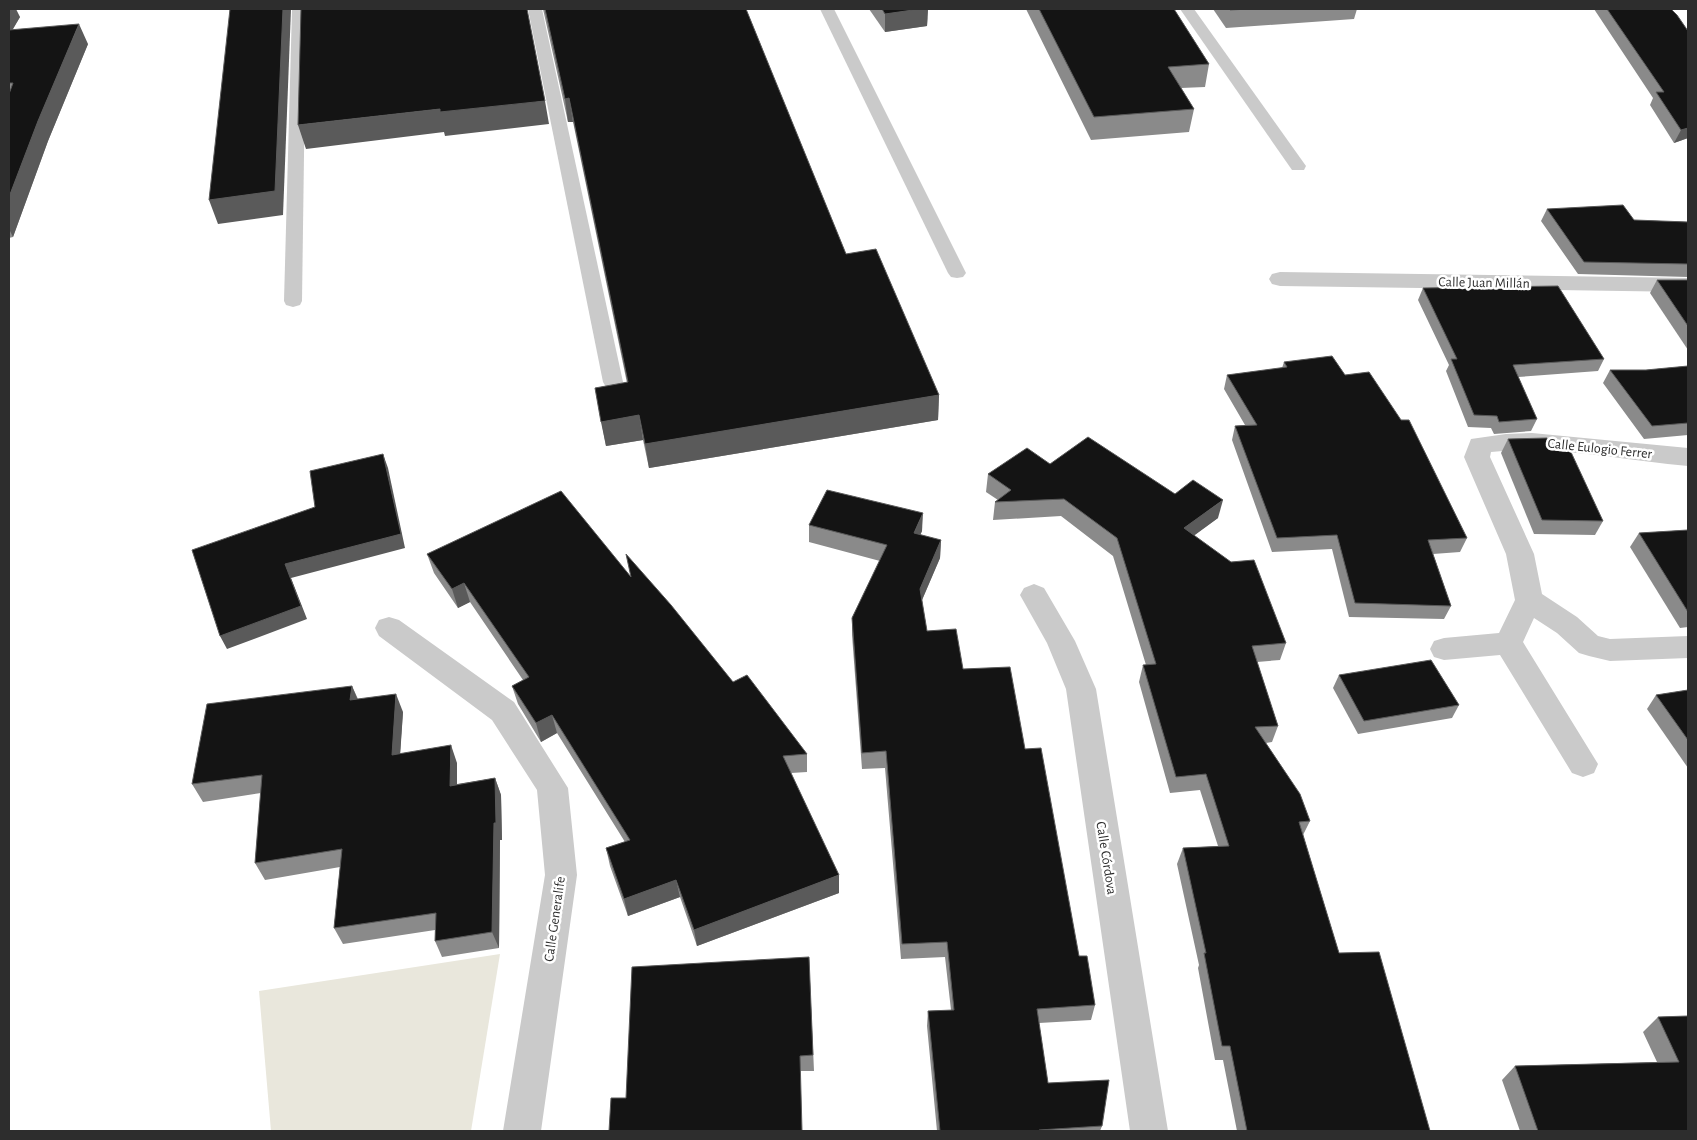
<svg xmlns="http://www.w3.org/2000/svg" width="1697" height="1140" font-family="'Alegreya Sans',sans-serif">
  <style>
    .green { fill: #e9e7dc }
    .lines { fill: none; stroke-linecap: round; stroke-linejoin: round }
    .service { fill: #cacaca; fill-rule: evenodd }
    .minor { fill: #cacaca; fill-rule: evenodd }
    .wall { fill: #8a8a8a }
    .shaded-wall { fill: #5a5a5a }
    .building { fill: #141414; stroke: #5a5a5a }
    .labels { text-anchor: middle; stroke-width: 5; stroke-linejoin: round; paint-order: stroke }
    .street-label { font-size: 14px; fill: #2d2d2d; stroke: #fff }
  </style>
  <rect width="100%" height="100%" fill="#fff"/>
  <path class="green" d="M500,954L471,1131H271L259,991Z"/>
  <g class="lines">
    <g class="service">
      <path d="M292,9H306L302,301L300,305L293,307L286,305L284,301Z"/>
      <path d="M528,9H542L623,382L620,387L613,388L606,387L603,382Z"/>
      <path d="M820,9H834L966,273L963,277L957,278L951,277L948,273Z"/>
      <path d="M1180,9H1194L1306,166L1304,170H1292Z"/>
    </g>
    <g class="minor">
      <path d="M1280,272L1688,278V292L1280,286L1272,284L1269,279L1272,274Z"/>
      <path d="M1532,433L1688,448V466C1622,460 1557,445 1491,452L1490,457L1534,554L1542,594L1577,617L1598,636L1610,639L1688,636V658L1610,661L1589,656L1579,653L1557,633L1534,618L1523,642L1598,764L1594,773L1583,777L1572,773L1500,655L1444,660L1434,657L1430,649L1434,641L1444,638L1499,633L1515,600L1506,554L1464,457L1471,439L1506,434Z"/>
      <path d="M1034,584L1044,588L1075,641L1096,689L1168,1131H1130L1066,689L1047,643L1020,595L1024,588Z"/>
      <path d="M389,617L399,620L514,702L568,788L577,875L541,1131H503L545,875L537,790L492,720L379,636L375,628L379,620Z"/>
    </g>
  </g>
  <g class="wall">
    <path d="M9,9L20,17L12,30L88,44L48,141L13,237L9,238Z"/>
    <path d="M543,9H746L846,254L939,395L938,420L649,468L643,440L606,446L595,388L627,383L573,122H568Z"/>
    <path d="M869,9H928L927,26L885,32Z"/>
    <path d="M1026,9H1174L1209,64L1205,87L1181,88L1194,109L1189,132L1091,140Z"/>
    <path d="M1213,9H1357L1354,19L1226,28Z"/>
    <path d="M1594,9H1671L1688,138L1674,143L1650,105L1653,98Z"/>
    <path d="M1547,209L1634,220L1688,222V277L1578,274L1541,221Z"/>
    <path d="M1657,280H1688V350L1650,293Z"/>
    <path d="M1423,288L1604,359L1598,371L1518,377L1537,419L1531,431L1494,434L1491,428L1468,427L1446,371L1449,365L1418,300Z"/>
    <path d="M1284,362L1345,375L1467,538L1460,552L1433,554L1451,606L1444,619L1349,617L1332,549L1272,552L1232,440L1235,426L1245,425L1224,389L1227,375L1282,368Z"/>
    <path d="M1688,366V435L1644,439L1603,383L1610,370H1646Z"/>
    <path d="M1508,439L1552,450L1603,521L1595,535L1534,534L1501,453Z"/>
    <path d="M1050,464L1175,494L1218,518L1194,535L1286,643L1280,660L1257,662L1278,726L1272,742L1266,743L1310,821L1303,835L1339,953L1430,1131H1237L1223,1060H1215L1198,968L1199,965L1177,864L1183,848L1218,846L1200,790L1170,793L1139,682L1143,665H1146L1113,556L1061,516L993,520L995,502L998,500L986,492L988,474Z"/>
    <path d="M809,525L922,531L920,535L941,540L940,558L922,600L927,631L963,669L1025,749L1079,956L1095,1005L1091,1020L1039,1023L1048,1083L1102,1126L1100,1131H937L927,1026L928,1011L951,1010L945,957L901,959L885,768L862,769L852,635V618L880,561L809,542Z"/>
    <path d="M1688,530V627L1680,628L1630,547L1639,533Z"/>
    <path d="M427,554L630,577L733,682L807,754V772L791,773L839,893L697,946L680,897L628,916L610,866L606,848L625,842L557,733L541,742L518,704L512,686L523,680L470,602L458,608L434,573Z"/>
    <path d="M1339,675L1459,705L1452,718L1358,734L1333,688Z"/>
    <path d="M352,686L358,699L403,712L400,753L457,763V784L495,778L501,795L502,840H500L499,948L442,957L435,941V930L343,944L334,928L340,867L265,880L255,863L261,793L203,802L192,784Z"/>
    <path d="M1688,690V768L1647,709L1656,695Z"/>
    <path d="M809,957L814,1071H801L626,1098Z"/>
    <path d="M1688,1016V1131H1520L1502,1080L1515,1066L1657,1062L1643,1032L1658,1017Z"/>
  </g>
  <g class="shaded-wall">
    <path d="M9,9H16L20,17L9,36Z"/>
    <path d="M283,9H291L283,215L218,224L209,200Z"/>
    <path d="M920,9H928L927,26L885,32V14Z"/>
    <path d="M79,24L88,44L48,141L13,237L9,229V197L38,121Z"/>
    <path d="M569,98L573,122H568L565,99Z"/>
    <path d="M545,101L549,124L445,136L444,132L306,149L298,125L440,109Z"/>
    <path d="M1688,128V138L1674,143L1681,130Z"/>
    <path d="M939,395L938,420L649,468L645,444Z"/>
    <path d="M639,415L643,440L606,446L601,422Z"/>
    <path d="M383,454L388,468L405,548L291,578L307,619L227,649L220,636Z"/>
    <path d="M1223,500L1218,518L1180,546L1184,528Z"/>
    <path d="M923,513L922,531L913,551L914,533Z"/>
    <path d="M941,540L940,558L919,607L920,589Z"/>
    <path d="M464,583L470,602L458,608L452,589Z"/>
    <path d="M352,686L359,703L350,700Z"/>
    <path d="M396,694L403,712L399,772L392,755Z"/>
    <path d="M552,715L557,733L541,742L536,723Z"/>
    <path d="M451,745L457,763V803L450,786Z"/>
    <path d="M495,778L501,795L502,840H500L499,948L492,932Z"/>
    <path d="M839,875V893L697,946L694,930Z"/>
    <path d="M676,880L680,897L628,916L624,899Z"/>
  </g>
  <g class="building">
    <path d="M230,9H283L275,191L209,200Z"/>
    <path d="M301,9H527L545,101L440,112V109L298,125Z"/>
    <path d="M545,9H746L846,254L876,249L939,395L645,444L639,415L601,422L595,388L628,382L569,98L565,99Z"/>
    <path d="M882,9H920L885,14Z"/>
    <path d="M1039,9H1174L1209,64L1168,67L1194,109L1094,117Z"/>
    <path d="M1229,9H1249L1230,10Z"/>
    <path d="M1607,9H1671L1677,15L1688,31V128L1681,130L1656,92H1664Z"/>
    <path d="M79,24L38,121L9,197V94L13,83H9V30Z"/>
    <path d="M1623,205L1634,220L1688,222V264L1584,262L1547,209Z"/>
    <path d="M1657,280H1688V326Z"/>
    <path d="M1558,286L1604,359L1513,365L1537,419L1499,422L1497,416L1474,415L1451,359H1457L1423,288Z"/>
    <path d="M1332,356L1345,375L1369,372L1401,420H1409L1467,538L1428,540L1451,606L1355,603L1337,535L1277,538L1235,426L1257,425L1227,375L1287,367L1284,362Z"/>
    <path d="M1688,366V423L1652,426L1610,370H1646Z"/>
    <path d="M1088,437L1175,494L1193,480L1223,500L1184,528L1231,562L1254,560L1286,643L1252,646L1278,726L1255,727L1300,794L1310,821L1299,822L1339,953L1379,952L1430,1131H1247L1230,1046H1222L1204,953H1206L1183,848L1229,846L1206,774L1176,777L1143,665L1156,664L1117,538L1064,499L995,502L1011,490L988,474L1027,448L1050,464Z"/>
    <path d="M1547,438L1552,450H1570L1603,521L1542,520L1508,439Z"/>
    <path d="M383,454L401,534L285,564L301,606L220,636L192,550L315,507L310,471Z"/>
    <path d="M827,490L923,513L914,533L941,540L920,589L927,631L956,629L963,669L1010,667L1025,749L1041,748L1079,956H1087L1095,1005L1037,1009L1048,1083L1109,1080L1102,1126L1039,1130V1131H940L928,1011L954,1010L947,942L902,944L886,751L862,753L852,618L887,545L809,525Z"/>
    <path d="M561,491L631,577L626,554L671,605L733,682L747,675L807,754L783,756L839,875L694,930L676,880L624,899L606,848L630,840L552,715L536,723L512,686L529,677L464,583L452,589L427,554Z"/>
    <path d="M1688,530V612L1639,533Z"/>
    <path d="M1431,660L1459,705L1364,721L1339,675Z"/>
    <path d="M352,686L350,700L396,694L392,755L451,745L450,786L495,778L496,823H494L492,932L435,941L436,913L334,928L342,849L255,863L262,775L192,784L207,704Z"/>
    <path d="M1688,690V740L1656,695Z"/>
    <path d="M809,957L813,1055L800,1056L802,1131H609L611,1098H626L632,967Z"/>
    <path d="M1688,1016V1131H1538L1515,1066L1679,1062L1658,1017Z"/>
  </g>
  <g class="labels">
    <g class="street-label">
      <text transform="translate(1484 282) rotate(1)" y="5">Calle Juan Millán</text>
      <text transform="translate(1600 448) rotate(6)" y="5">Calle Eulogio Ferrer</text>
      <text transform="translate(1107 858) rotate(81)" y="5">Calle Córdova</text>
      <text transform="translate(554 919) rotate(-82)" y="5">Calle Generalife</text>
    </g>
  </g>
  <rect width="1697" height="1140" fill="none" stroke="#2d2d2d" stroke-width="20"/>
</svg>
